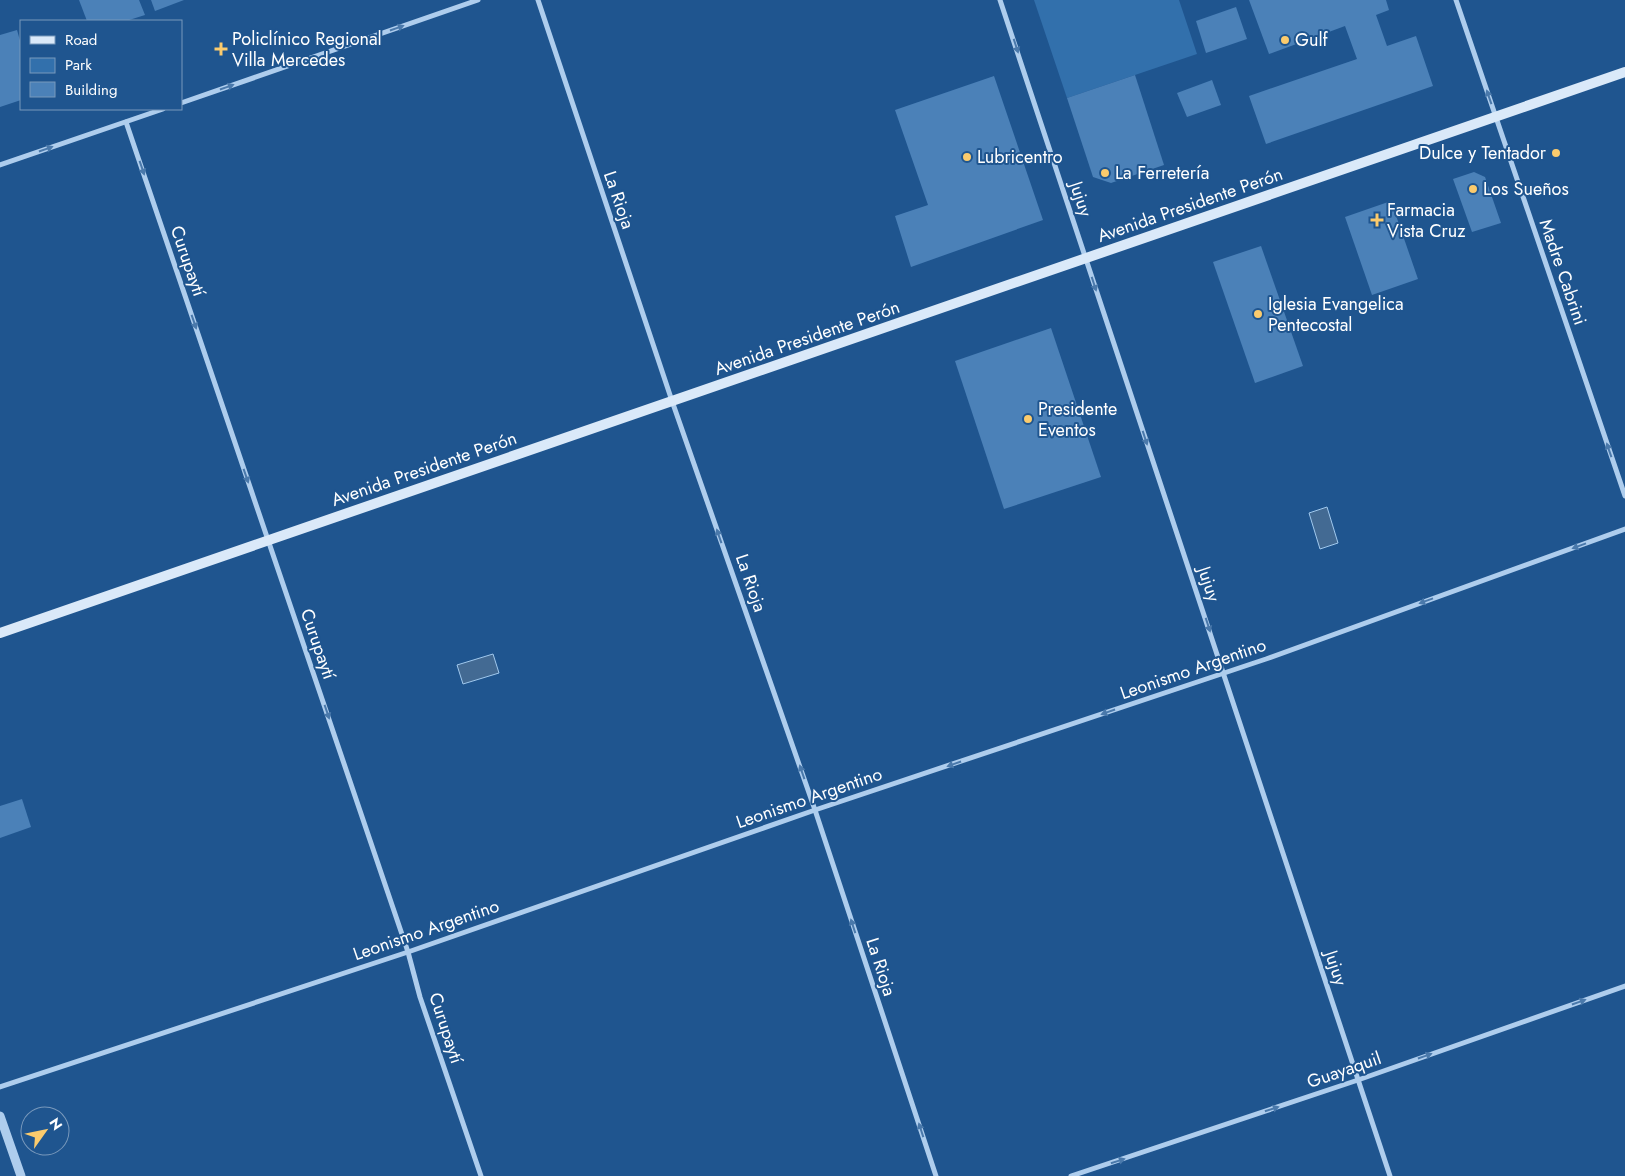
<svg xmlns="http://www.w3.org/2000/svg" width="1625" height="1176" font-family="Jost,sans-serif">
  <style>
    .green { fill: #3270ac }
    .water { fill: #436a93; stroke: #a1c9ee }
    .building { fill: #4b81b8 }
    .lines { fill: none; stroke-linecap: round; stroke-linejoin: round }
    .minor { stroke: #aecded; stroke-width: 5 }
    .tertiary { stroke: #aecded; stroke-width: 9 }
    .secondary { stroke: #dae9f9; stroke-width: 10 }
    .oneway { fill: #4a79ab }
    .poi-dot { fill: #fbcb6d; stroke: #1f558f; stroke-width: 2 }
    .labels { text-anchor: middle; stroke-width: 4; stroke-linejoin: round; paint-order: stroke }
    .poi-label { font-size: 18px; fill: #fff; stroke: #1f558f; text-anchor: start }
    .street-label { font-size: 18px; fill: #fff; stroke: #1f558f }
  </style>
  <rect width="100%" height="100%" fill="#1f558f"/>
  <path class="green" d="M1034,0H1179L1197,54L1067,98Z"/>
  <g class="water">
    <path d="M1327,507L1338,543L1320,549L1309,513Z"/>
    <path d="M493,654L499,673L463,684L457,665Z"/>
  </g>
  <g class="building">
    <path d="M79,0H139L145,15L126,21H87Z"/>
    <path d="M151,0H184L155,11Z"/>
    <path d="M1249,0H1386L1389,10L1376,15L1387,46L1416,36L1433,86L1266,144L1249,96L1357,59L1345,26L1269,54Z"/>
    <path d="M1236,7L1247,39L1206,53L1196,21Z"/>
    <path d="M17,30L21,44V100L0,107V35Z"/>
    <path d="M1135,75L1164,165L1111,183L1093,177L1067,98Z"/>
    <path d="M994,76L1043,220L911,267L895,216L928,205L895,110Z"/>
    <path d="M1212,80L1221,105L1187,117L1177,93Z"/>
    <path d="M1474,172L1485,177L1501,223L1472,232L1453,179Z"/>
    <path d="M1391,201L1418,279L1372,295L1345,217Z"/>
    <path d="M1261,246L1303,366L1255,383L1213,262Z"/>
    <path d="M1051,328L1101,477L1004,509L955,361Z"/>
    <path d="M22,799L31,827L0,838V806Z"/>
  </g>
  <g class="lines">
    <g class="minor">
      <path d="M538,0L672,401L815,810L936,1176"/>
      <path d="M1000,0L1390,1176"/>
      <path d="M1456,0L1625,496"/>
      <path d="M181,103L478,0"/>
      <path d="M126,122L408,952L420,997L481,1176"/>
      <path d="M0,165L163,109"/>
      <path d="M0,1087L408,952L815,810L1266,659L1625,529"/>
      <path d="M1071,1176L1358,1080L1625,986"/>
    </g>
    <path class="tertiary" d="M0,1116L21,1176"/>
    <path class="secondary" d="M0,633L1625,72"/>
  </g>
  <defs><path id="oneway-solid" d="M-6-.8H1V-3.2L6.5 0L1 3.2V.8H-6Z" transform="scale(1.25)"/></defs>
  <g class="oneway">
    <use href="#oneway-solid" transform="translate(397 28) rotate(-19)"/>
    <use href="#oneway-solid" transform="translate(1016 46) rotate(72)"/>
    <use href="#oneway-solid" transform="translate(227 87) rotate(-19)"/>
    <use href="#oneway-solid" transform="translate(1489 97) rotate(-109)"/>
    <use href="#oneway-solid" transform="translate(46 149) rotate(-19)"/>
    <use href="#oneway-solid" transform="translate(142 168) rotate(71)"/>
    <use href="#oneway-solid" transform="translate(1094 284) rotate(72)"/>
    <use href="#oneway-solid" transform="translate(194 322) rotate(71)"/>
    <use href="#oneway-solid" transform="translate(1145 438) rotate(72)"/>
    <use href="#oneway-solid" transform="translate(1609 450) rotate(-109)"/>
    <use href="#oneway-solid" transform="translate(246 476) rotate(71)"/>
    <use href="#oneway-solid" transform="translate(719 536) rotate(-109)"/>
    <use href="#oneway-solid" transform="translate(1579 546) rotate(160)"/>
    <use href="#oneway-solid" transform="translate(1426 601) rotate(160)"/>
    <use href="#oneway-solid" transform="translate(1208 625) rotate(72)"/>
    <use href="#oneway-solid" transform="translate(327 712) rotate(71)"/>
    <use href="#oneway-solid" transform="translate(1108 712) rotate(161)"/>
    <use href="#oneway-solid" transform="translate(954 764) rotate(161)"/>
    <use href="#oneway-solid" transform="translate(802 772) rotate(-109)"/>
    <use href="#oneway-solid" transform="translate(853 926) rotate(-108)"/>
    <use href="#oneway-solid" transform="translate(1579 1002) rotate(-19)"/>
    <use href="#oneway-solid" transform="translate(1425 1056) rotate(-19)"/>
    <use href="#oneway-solid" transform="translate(1272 1109) rotate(-18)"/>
    <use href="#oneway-solid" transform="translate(921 1130) rotate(-108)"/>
    <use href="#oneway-solid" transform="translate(1118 1161) rotate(-18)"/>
  </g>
  <g class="poi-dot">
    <circle cx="1285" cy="40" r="5"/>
    <path d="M218.5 41.5h5v5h5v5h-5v5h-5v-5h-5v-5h5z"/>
    <circle cx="1556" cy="153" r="5"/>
    <circle cx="967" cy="157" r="5"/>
    <circle cx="1105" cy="173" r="5"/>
    <circle cx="1473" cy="189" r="5"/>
    <path d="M1374.5 212.5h5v5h5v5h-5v5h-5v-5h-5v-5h5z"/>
    <circle cx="1258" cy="314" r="5"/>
    <circle cx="1028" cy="419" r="5"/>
  </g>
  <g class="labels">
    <g class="poi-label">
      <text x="232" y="45">Policlínico Regional<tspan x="232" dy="21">Villa Mercedes</tspan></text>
      <text x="1295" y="46">Gulf</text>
      <text x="1546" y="159" text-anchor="end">Dulce y Tentador</text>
      <text x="977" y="163">Lubricentro</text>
      <text x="1115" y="179">La Ferretería</text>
      <text x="1483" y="195">Los Sueños</text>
      <text x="1387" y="216">Farmacia<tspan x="1387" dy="21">Vista Cruz</tspan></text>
      <text x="1268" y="310">Iglesia Evangelica<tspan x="1268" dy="21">Pentecostal</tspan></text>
      <text x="1038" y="415">Presidente<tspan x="1038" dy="21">Eventos</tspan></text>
    </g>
    <g class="street-label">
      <text transform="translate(1081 199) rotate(72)" y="6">Jujuy</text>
      <text transform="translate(619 200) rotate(71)" y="6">La Rioja</text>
      <text transform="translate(1190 205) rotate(-19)" y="6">Avenida Presidente Perón</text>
      <text transform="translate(188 261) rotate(71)" y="6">Curupaytí</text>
      <text transform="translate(1563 272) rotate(71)" y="6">Madre Cabrini</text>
      <text transform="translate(807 338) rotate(-19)" y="6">Avenida Presidente Perón</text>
      <text transform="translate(424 469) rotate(-19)" y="6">Avenida Presidente Perón</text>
      <text transform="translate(751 583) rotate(71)" y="6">La Rioja</text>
      <text transform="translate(1209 584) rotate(72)" y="6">Jujuy</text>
      <text transform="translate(318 644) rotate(71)" y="6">Curupaytí</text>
      <text transform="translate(1193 669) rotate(-19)" y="6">Leonismo Argentino</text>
      <text transform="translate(809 798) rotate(-19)" y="6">Leonismo Argentino</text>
      <text transform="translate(426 930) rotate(-19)" y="6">Leonismo Argentino</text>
      <text transform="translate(881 967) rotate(72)" y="6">La Rioja</text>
      <text transform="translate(1336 968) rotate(72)" y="6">Jujuy</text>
      <text transform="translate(446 1028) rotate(72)" y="6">Curupaytí</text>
      <text transform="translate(1344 1070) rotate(-19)" y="6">Guayaquil</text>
    </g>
  </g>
  <rect x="20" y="20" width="162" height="90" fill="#1f558f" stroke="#7999bc"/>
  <rect x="30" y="36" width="25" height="8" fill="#dae9f9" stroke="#7999bc"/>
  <text x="65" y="45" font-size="15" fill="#ffffff">Road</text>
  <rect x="30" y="58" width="25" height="15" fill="#3270ac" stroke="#7999bc"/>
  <text x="65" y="70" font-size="15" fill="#ffffff">Park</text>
  <rect x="30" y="82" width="25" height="15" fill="#4b81b8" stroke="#7999bc"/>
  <text x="65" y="95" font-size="15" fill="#ffffff">Building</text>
  <g transform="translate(45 1131) rotate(57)"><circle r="24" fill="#1f558f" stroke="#7999bc"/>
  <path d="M0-4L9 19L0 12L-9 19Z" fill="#fbcb6d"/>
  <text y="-8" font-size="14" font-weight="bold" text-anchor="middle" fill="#ffffff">N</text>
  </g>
</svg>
